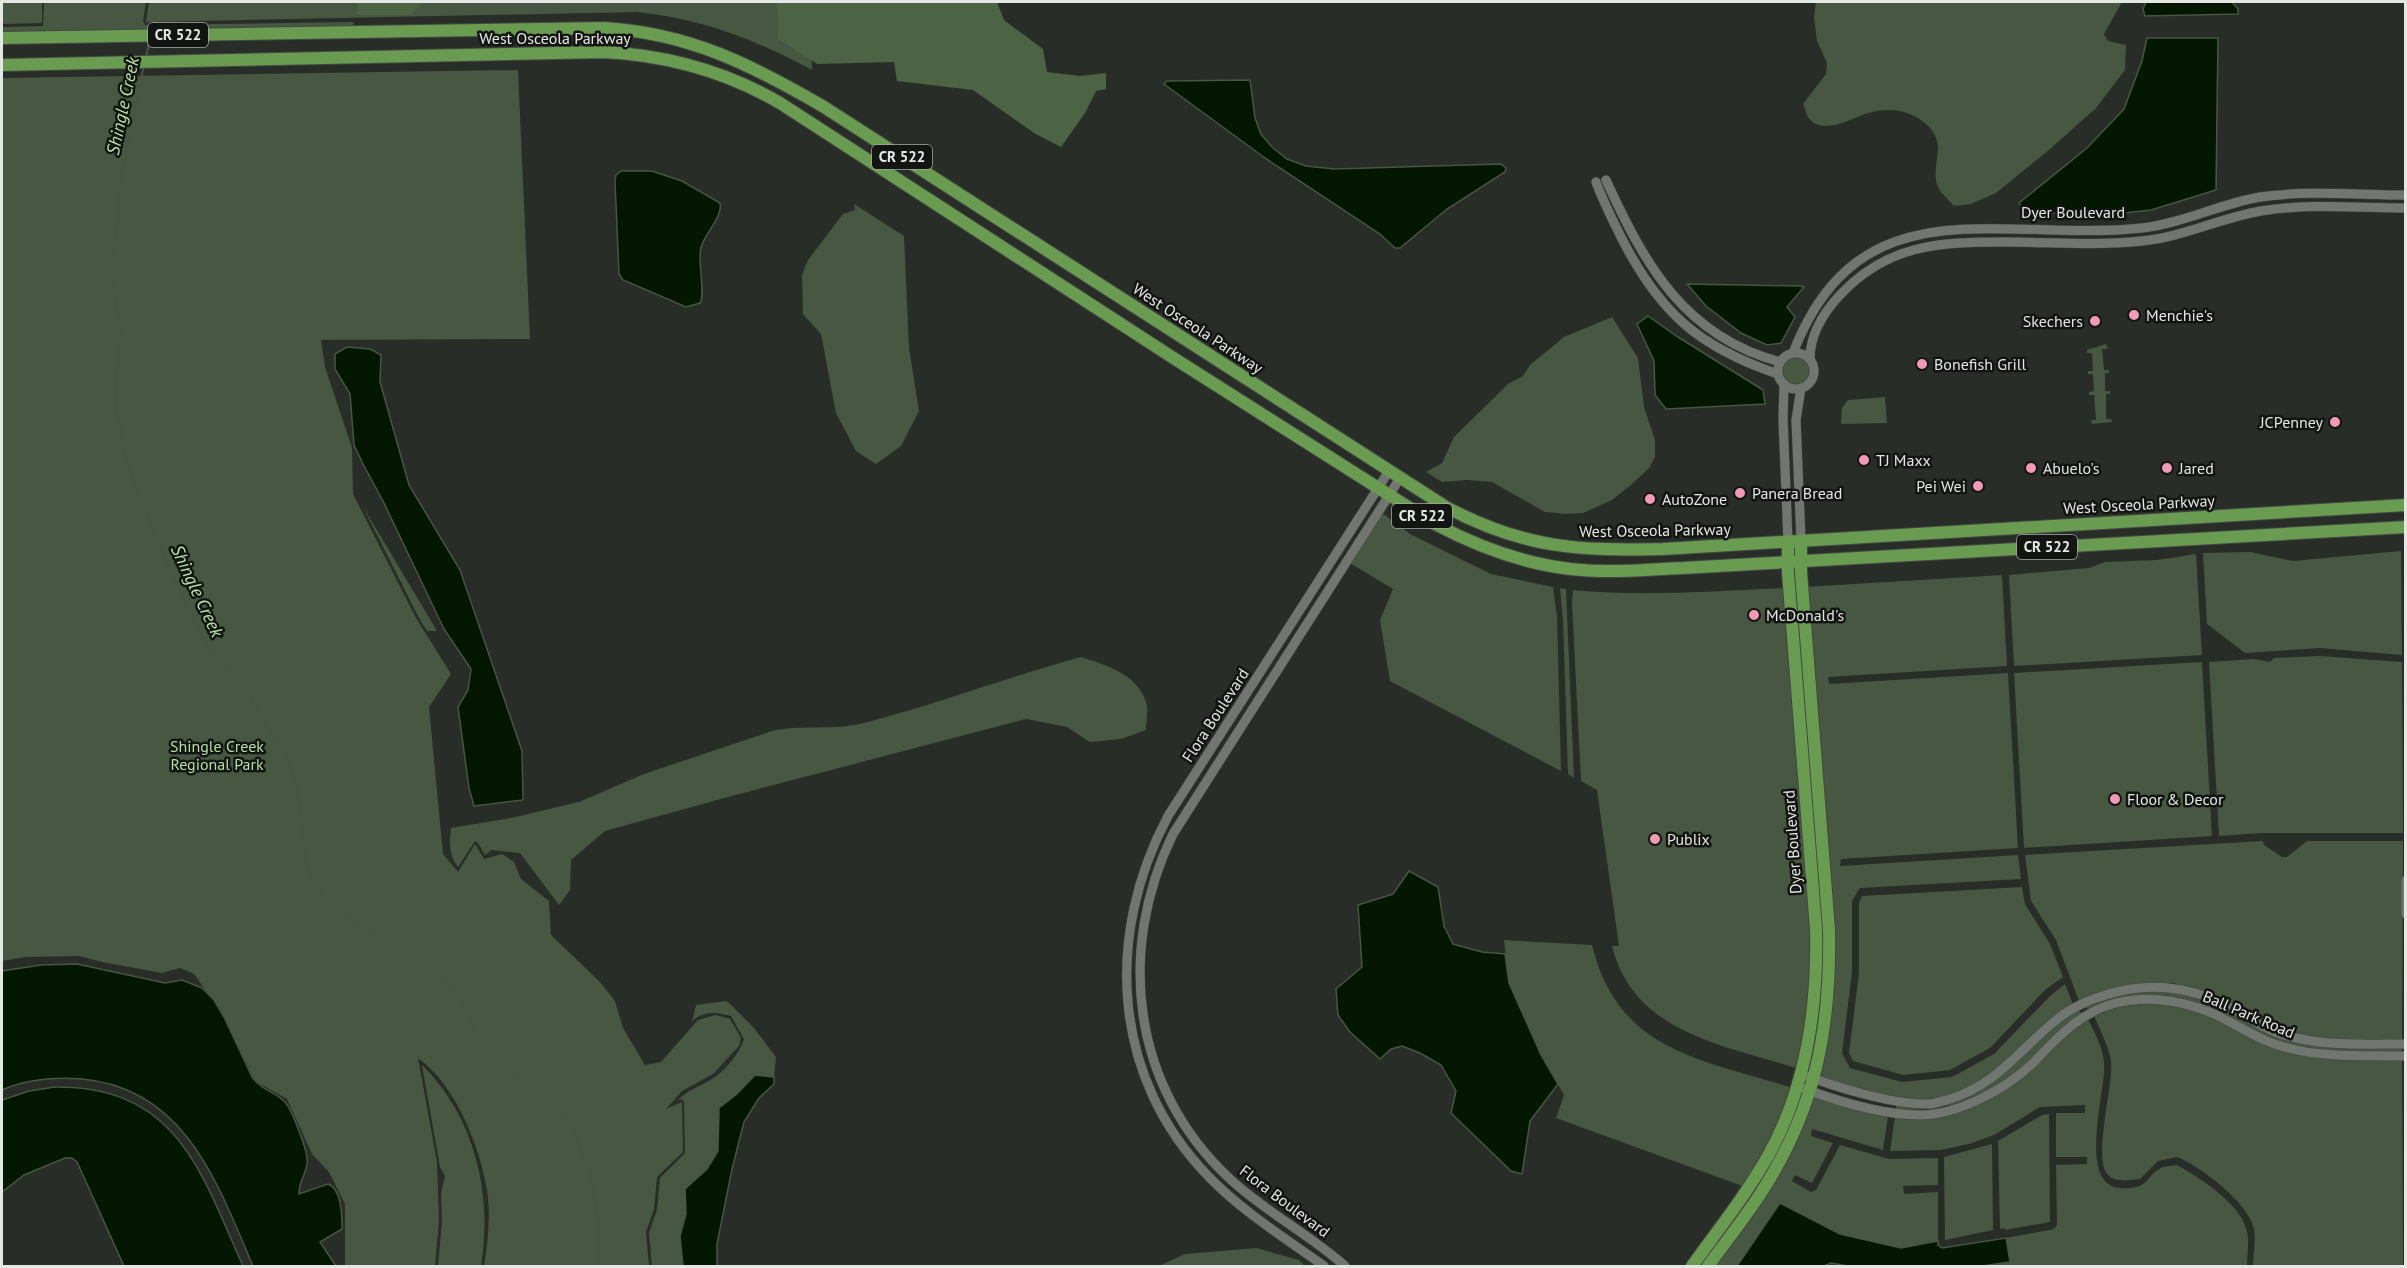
<svg xmlns="http://www.w3.org/2000/svg" width="2407" height="1268" font-family="'PT Sans',sans-serif">
  <style>
    .green { fill: #475741 }
    .forest { fill: #4c6443 }
    .water { fill: #041700; stroke: #485544; stroke-width: 1.5 }
    .lines { fill: none; stroke-linecap: round; stroke-linejoin: round }
    .stream { stroke: #485544; stroke-width: 2 }
    .minor-casing { stroke: #454744; stroke-width: 10 }
    .major-casing { stroke: #454744; stroke-width: 14 }
    .minor { stroke: #727670; stroke-width: 9 }
    .major { stroke: #699b51; stroke-width: 12 }
    .poi-dot { fill: #f09ab6; stroke: #131512; stroke-width: 2 }
    .labels { text-anchor: middle; stroke-width: 5; stroke-linejoin: round; paint-order: stroke }
    .shield { fill: #131512; stroke: #a6a8a5; stroke-width: 1.5 }
    .shield-label { font-size: 15px; font-weight: bold; fill: #e5e7e4 }
    .street-label { font-size: 16px; fill: #e5e7e4; stroke: #131512 }
    .poi-label { font-size: 16px; fill: #e5e7e4; stroke: #131512; text-anchor: start }
    .park-label { font-size: 16px; fill: #b6dfa6; stroke: #131512 }
    .water-label { font-size: 18px; font-style: italic; fill: #bae3aa; stroke: #131512 }
  </style>
  <rect width="100%" height="100%" fill="#292d28"/>
  <g class="green">
    <path d="M2,2H42V23L2,24Z"/>
    <path d="M44,2H146L143,21L145,25L353,22L354,28L2,35V27L43,26Z"/>
    <path d="M149,2H810L812,70C754,39 703,19 637,12L146,22Z"/>
    <path d="M1816,2H2122L2104,34L2108,41L2126,45L2125,70L2096,108L2050,149L1996,193L1971,204L1954,206C1949,200 1939,192 1937,184C1933,172 1938,159 1938,147C1937,128 1918,115 1900,111C1890,109 1878,110 1868,113C1852,118 1821,137 1808,117C1806,114 1805,108 1803,104L1826,74L1827,63L1817,41L1814,17Z"/>
    <path d="M518,70L530,339L321,340L325,367L352,448L353,494L416,618L451,674L429,707L443,854L458,872L475,844L484,859L502,854L514,862L521,879L549,901L551,935L599,981L615,1001L623,1028L645,1065L661,1062L698,1020L716,1015L730,1019L741,1038L739,1046L713,1074L682,1091L666,1109L682,1102L683,1152L657,1177L654,1209L646,1232L649,1266H484C488,1244 490,1219 488,1197C482,1151 457,1086 418,1058L437,1162L439,1220L435,1266H345V1204L329,1172L312,1154L287,1099L255,1081L221,1012L194,974L180,968L162,973L102,962L79,956L25,957L2,961V78Z"/>
    <path d="M854,204L904,236L909,348L919,411L901,446L876,464L856,451L836,413L821,334L803,314L802,275L808,260L843,214L855,210Z"/>
    <path d="M1612,317L1638,358L1644,407L1655,440V457L1649,468L1632,484L1612,500L1583,513L1567,514L1545,512L1492,482L1467,480L1442,482L1426,472L1442,463L1454,437L1508,384L1523,376L1530,365L1564,337Z"/>
    <path d="M2106,344L2108,349H2102L2104,370H2109V373H2105V391H2110V394H2106V419H2111L2112,422L2092,424L2091,420H2096L2094,395H2089V392L2094,391L2093,374H2088V371H2093L2092,353H2087V350Z"/>
    <circle cx="1796" cy="371" r="13"/>
    <path d="M1885,397L1887,423L1841,424L1842,408L1848,400Z"/>
    <path d="M362,505L437,631H427L418,616Z"/>
    <path d="M1382,513L1410,534L1491,574L1553,587L1557,617L1561,771L1390,681L1380,620L1393,589L1350,563Z"/>
    <path d="M2401,551L2402,655L2320,648L2245,653L2207,624L2203,553L2250,552L2293,561Z"/>
    <path d="M2196,554L2202,655L2014,666L2009,575L2089,568L2105,562L2157,560Z"/>
    <path d="M2002,575L2007,666L1828,677L1829,684L2008,673L2018,848L1841,859L1840,866L2018,855L2021,879L1860,888L1852,901V972L1842,1053L1850,1068L1902,1082L1952,1077L1994,1054L2050,996L2065,984L2073,1004C2021,1049 1968,1113 1893,1098C1867,1092 1843,1082 1818,1076L1831,1005L1805,587Z"/>
    <path d="M1560,588L1566,589L1574,778L1568,774L1563,620Z"/>
    <path d="M1786,588L1814,974L1799,1069C1725,1045 1634,1034 1612,946H1619L1597,790L1581,781L1572,603L1573,590C1644,597 1715,591 1786,588Z"/>
    <path d="M2320,656L2402,662L2403,833H2262L2219,836L2209,662L2254,659L2270,662L2274,658Z"/>
    <path d="M1081,657C1106,665 1141,675 1147,706C1148,713 1146,722 1146,730L1121,739L1090,742L1067,727L1026,719L728,797L605,831L571,860L570,890L559,905L520,853L491,850L485,855L478,843L475,841L458,867C449,855 449,842 451,828L511,818L579,802L644,774L772,731C802,724 834,731 864,723C937,704 1008,677 1081,657Z"/>
    <path d="M2202,662L2212,836L2024,848L2014,673Z"/>
    <path d="M2263,841L2264,845L2282,857H2287L2307,841H2403L2402,1039H2321L2276,1028L2225,1001L2174,983L2141,984L2079,1001L2056,940L2031,901L2025,855Z"/>
    <path d="M2022,887L2025,904L2050,944L2063,977L2045,990L1990,1048L1950,1070L1903,1075L1853,1061L1849,1053L1859,973V903L1862,896Z"/>
    <path d="M1504,940L1592,945C1618,1052 1701,1059 1793,1088L1781,1120L1745,1187L1556,1118L1564,1095L1541,1055L1509,983Z"/>
    <path d="M2139,991H2174L2223,1008L2274,1035L2402,1047V1052C2364,1051 2325,1054 2288,1045C2242,1033 2202,992 2152,995C2132,997 2109,1005 2090,1010L2085,1007L2110,998Z"/>
    <path d="M727,1001L754,1028L776,1057L774,1077L755,1075L737,1094L719,1108L718,1151L707,1169L685,1190L686,1214L680,1236L683,1266H652L649,1233L657,1210L660,1178L685,1153L684,1102L682,1099L678,1100C688,1089 703,1086 715,1077C727,1068 739,1054 744,1039L731,1016C718,1012 702,1010 692,1022L696,1005Z"/>
    <path d="M2152,1003L2178,1006L2212,1017L2285,1052L2402,1060L2403,1266H2253C2253,1255 2256,1241 2254,1229C2249,1203 2200,1166 2177,1157L2158,1161L2140,1179C2130,1180 2116,1183 2108,1175C2092,1161 2114,1083 2111,1060C2108,1045 2100,1030 2094,1016L2116,1007Z"/>
    <path d="M2077,1010L2082,1013C2061,1025 2047,1044 2030,1060C1994,1096 1946,1114 1896,1109V1106C1907,1106 1923,1110 1933,1108C2000,1095 2025,1045 2077,1010Z"/>
    <path d="M2088,1019C2094,1032 2103,1047 2104,1062C2107,1088 2076,1185 2120,1188C2152,1190 2144,1175 2163,1167C2167,1166 2173,1166 2177,1165C2199,1177 2239,1203 2246,1228C2250,1239 2247,1255 2247,1266H1982L2010,1262L2006,1238L2054,1229L2057,1225L2056,1165L2087,1164V1157H2056V1113H2085V1105L2040,1107L1994,1135L1969,1144L1940,1150L1890,1151L1895,1116L1922,1119L1970,1109L1998,1094L2058,1041Z"/>
    <path d="M422,1065C475,1117 493,1195 481,1266H438L442,1221L441,1193L445,1176L440,1167Z"/>
    <path d="M1799,1090L1805,1093L1794,1124L1757,1193L1704,1266H1696L1752,1188Z"/>
    <path d="M1812,1095L1888,1116L1883,1150L1812,1129L1811,1136L1833,1143L1812,1183L1795,1175L1792,1181L1811,1192L1816,1190L1840,1145L1889,1159L1938,1158V1185L1903,1186L1904,1194L1938,1192V1241L1901,1248L1840,1234L1780,1203L1737,1266H1712Z"/>
    <path d="M2049,1114L2050,1222L2005,1230V1228L2000,1229L1998,1141L2042,1115Z"/>
    <path d="M1992,1144L1993,1230L1945,1240L1944,1157Z"/>
    <path d="M1256,1248L1299,1260L1305,1266H1159L1185,1254Z"/>
  </g>
  <g class="forest">
    <path d="M358,2H423L411,15H357Z"/>
    <path d="M777,2H997L1004,20L1043,49L1047,72L1080,76L1106,73V89L1096,91L1085,113L1061,147L1034,133L973,90L897,81L894,62L817,64L778,39Z"/>
  </g>
  <g class="water">
    <path d="M2146,2H2232L2238,9V14L2145,16L2143,9Z"/>
    <path d="M2147,38H2218L2216,190L2151,210L2124,213H2026L2019,203L2087,148L2124,109L2142,61Z"/>
    <path d="M1250,80L1255,118L1261,134L1272,147L1287,159L1306,166L1334,169L1501,164L1506,168L1505,172L1447,209L1400,248H1395L1380,234L1265,158L1164,84L1167,81Z"/>
    <path d="M621,171H652L682,181L720,203C723,217 705,233 701,247C697,262 706,294 700,303L686,307L623,280L619,274L615,181L616,175Z"/>
    <path d="M1687,284L1800,286L1804,287L1787,307L1795,317L1781,343L1767,345L1741,333L1706,306Z"/>
    <path d="M1648,316L1678,337L1763,390L1765,404L1666,409L1655,395L1654,361L1637,324Z"/>
    <path d="M347,347L370,349L381,355L380,382L409,485L460,570L522,751L523,800L474,806L469,788L458,707L468,690L471,669L444,629L383,501L363,464L354,445L350,394L335,369V354Z"/>
    <path d="M1409,871L1438,887L1444,926L1453,944L1482,952L1505,954L1509,983L1541,1055L1558,1084L1530,1121L1522,1174L1511,1171L1451,1113L1456,1091L1441,1065L1420,1053L1402,1046L1391,1049L1380,1059L1350,1032L1338,1015L1336,989L1362,967L1358,905L1393,894Z"/>
    <path d="M77,964L165,983L182,980L202,988L214,1000L225,1019L252,1077C261,1090 276,1092 285,1102C292,1110 306,1147 307,1158C309,1171 298,1181 299,1194L328,1184C342,1189 342,1216 342,1229L320,1242L336,1266H253C218,1185 186,1088 82,1079C55,1077 27,1079 2,1090V971L41,965Z"/>
    <path d="M755,1075L774,1077V1084L759,1098L744,1122L732,1169L717,1244V1266H683L680,1236L686,1214L685,1189L707,1169L718,1151L719,1108L737,1094Z"/>
    <path d="M55,1087C178,1086 201,1173 243,1266H124L77,1162L72,1158H65L24,1175L2,1192V1100L29,1091Z"/>
    <path d="M1780,1203L1840,1234L1901,1248L1938,1241V1245L1942,1248L2006,1238L2010,1262L1982,1266H1848L1831,1263L1824,1266H1737Z"/>
  </g>
  <g class="lines">
    <g class="stream">
      <path d="M152,31L160,2"/>
      <path d="M146,57L150,39"/>
      <path d="M144,65L120,184L119,210L114,250L115,297L121,330L115,387L116,408L125,454L144,508L182,597L210,651L246,689L268,729L287,754L288,765L294,775L299,799L307,868L325,900L365,930L442,978L457,992L470,1017L480,1044L490,1060L536,1084L571,1123L590,1173L600,1230L598,1266"/>
    </g>
    <defs>
      <g id="minor">
        <path d="M1606,180C1645,265 1684,336 1780,362"/>
        <path d="M1596,182C1603,201 1612,219 1621,237C1659,312 1698,347 1778,374"/>
        <path d="M1793,353C1860,180 2001,243 2142,228C2183,223 2220,204 2260,197C2306,190 2359,195 2406,195"/>
        <circle cx="1796" cy="371" r="18"/>
        <path d="M1810,359C1810,335 1824,312 1840,295C1887,245 1937,242 2002,242C2048,242 2096,246 2142,241C2183,237 2220,218 2261,211C2308,203 2358,208 2406,208"/>
        <path d="M1784,384L1783,419L1788,541"/>
        <path d="M1801,388L1796,420L1801,540"/>
        <path d="M2406,880V914"/>
        <path d="M1801,1074C1836,1087 1893,1105 1929,1104C1935,1104 1941,1101 1947,1100C1996,1086 2018,1051 2055,1021C2077,1002 2111,991 2139,988C2169,985 2200,992 2227,1006C2243,1014 2258,1025 2275,1032C2316,1047 2363,1044 2406,1044"/>
        <path d="M1805,1089C1840,1102 1881,1115 1920,1115C1958,1115 2006,1089 2033,1063C2057,1038 2080,1012 2116,1003C2149,995 2183,1001 2214,1014C2238,1025 2261,1042 2288,1048C2326,1058 2366,1055 2406,1056"/>
        <path d="M1324,1266C1285,1238 1243,1212 1209,1177C1112,1078 1104,936 1168,816L1389,471"/>
        <path d="M1345,1266C1309,1234 1264,1211 1229,1178C1132,1087 1116,951 1173,834L1400,478"/>
      </g>
      <g id="major">
        <path d="M2,38L604,28C689,33 752,65 824,107L1446,507C1523,548 1577,551 1663,549L2406,505"/>
        <path d="M2,65L603,52C667,55 725,71 780,103L1175,359L1435,524C1482,549 1529,566 1582,570C1616,573 1650,569 1683,568L2406,527"/>
        <path d="M1692,1266C1718,1230 1746,1195 1768,1156C1807,1086 1818,1008 1816,929L1788,573V541"/>
        <path d="M1708,1266C1725,1243 1743,1220 1759,1196C1815,1111 1831,1030 1829,930L1801,572V540"/>
      </g>
    </defs>
    <use href="#minor" class="minor-casing"/>
    <use href="#major" class="major-casing"/>
    <use href="#minor" class="minor"/>
    <use href="#major" class="major"/>
  </g>
  <g class="poi-dot">
    <circle cx="2134" cy="315" r="6"/>
    <circle cx="2095" cy="321" r="6"/>
    <circle cx="1922" cy="364" r="6"/>
    <circle cx="2335" cy="422" r="6"/>
    <circle cx="1864" cy="460" r="6"/>
    <circle cx="2031" cy="468" r="6"/>
    <circle cx="2167" cy="468" r="6"/>
    <circle cx="1978" cy="486" r="6"/>
    <circle cx="1740" cy="493" r="6"/>
    <circle cx="1650" cy="499" r="6"/>
    <circle cx="1754" cy="615" r="6"/>
    <circle cx="2115" cy="799" r="6"/>
    <circle cx="1655" cy="839" r="6"/>
  </g>
  <g class="labels">
    <g class="shield">
      <rect x="148" y="23" width="60" height="24" rx="4.5"/>
      <rect x="872" y="145" width="60" height="24" rx="4.5"/>
      <rect x="1392" y="504" width="60" height="24" rx="4.5"/>
      <rect x="2017" y="535" width="60" height="24" rx="4.5"/>
    </g>
    <g class="shield-label">
      <text x="178" y="40">CR 522</text>
      <text x="902" y="162">CR 522</text>
      <text x="1422" y="521">CR 522</text>
      <text x="2047" y="552">CR 522</text>
    </g>
    <g class="street-label">
      <text x="555" y="44">West Osceola Parkway</text>
      <text x="2073" y="218">Dyer Boulevard</text>
      <text transform="translate(1198 328) rotate(33)" y="6">West Osceola Parkway</text>
      <text transform="translate(2139 504) rotate(-3)" y="6">West Osceola Parkway</text>
      <text transform="translate(1655 530) rotate(-1)" y="6">West Osceola Parkway</text>
      <text transform="translate(1215 715) rotate(-57)" y="6">Flora Boulevard</text>
      <text transform="translate(1792 842) rotate(-94)" y="6">Dyer Boulevard</text>
      <text transform="translate(2249 1014) rotate(23)" y="6">Ball Park Road</text>
      <text transform="translate(1285 1201) rotate(37)" y="6">Flora Boulevard</text>
    </g>
    <g class="poi-label">
      <text x="2146" y="321">Menchie's</text>
      <text x="2083" y="327" text-anchor="end">Skechers</text>
      <text x="1934" y="370">Bonefish Grill</text>
      <text x="2323" y="428" text-anchor="end">JCPenney</text>
      <text x="1876" y="466">TJ Maxx</text>
      <text x="2043" y="474">Abuelo's</text>
      <text x="2179" y="474">Jared</text>
      <text x="1966" y="492" text-anchor="end">Pei Wei</text>
      <text x="1752" y="499">Panera Bread</text>
      <text x="1662" y="505">AutoZone</text>
      <text x="1766" y="621">McDonald's</text>
      <text x="2127" y="805">Floor &amp; Decor</text>
      <text x="1667" y="845">Publix</text>
    </g>
    <g class="park-label">
      <text x="217" y="752">Shingle Creek<tspan x="217" dy="18">Regional Park</tspan></text>
    </g>
    <g class="water-label">
      <text transform="translate(123 106) rotate(-78)" y="6">Shingle Creek</text>
      <text transform="translate(197 591) rotate(65)" y="6">Shingle Creek</text>
    </g>
  </g>
  <rect width="2407" height="1268" fill="none" stroke="#e5e7e4" stroke-width="6"/>
</svg>
